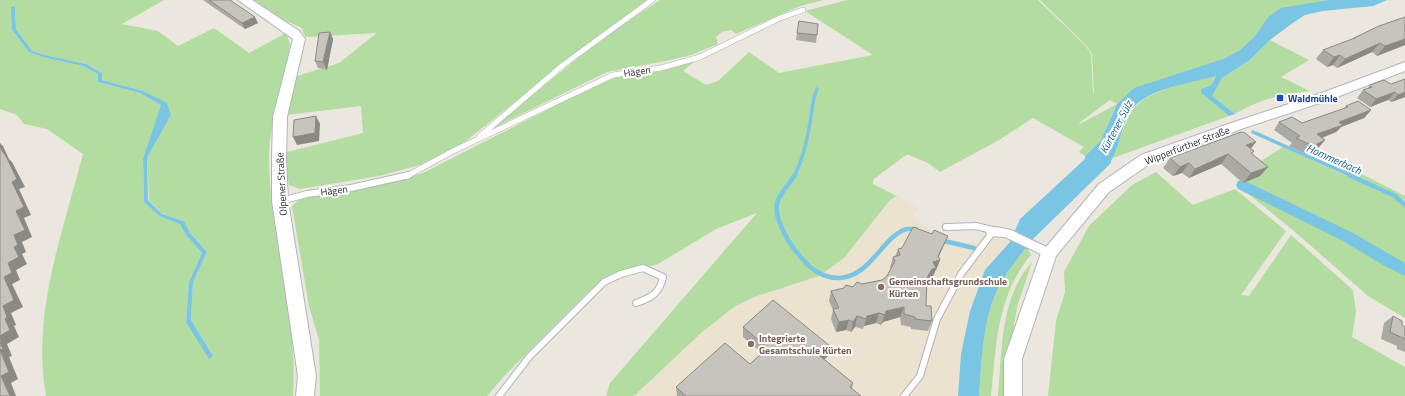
<svg xmlns="http://www.w3.org/2000/svg" width="1405" height="396" font-family="'Titillium Web',sans-serif">
  <style>
    .education { fill: #ebe3cf }
    .green { fill: #b3dda0; fill-rule: evenodd }
    .water { fill: #7bc5e4 }
    .lines { fill: none; stroke-linecap: round; stroke-linejoin: round }
    .stream-far1 { stroke: #7bc5e4; stroke-width: 3.5 }
    .stream { stroke: #7bc5e4; stroke-width: 4.5 }
    .canal { fill: #7bc5e4; fill-rule: evenodd }
    .lane-far1-casing { stroke: #b2b4bd; stroke-width: 6 }
    .lane-casing { stroke: #b2b4bd; stroke-width: 8 }
    .street-casing { stroke: #b2b4bd; stroke-width: 2 }
    .secondary-casing { stroke: #b2b4bd; stroke-width: 2 }
    .lane-far1 { stroke: #fff; stroke-width: 5 }
    .lane { stroke: #fff; stroke-width: 6 }
    .street { fill: #fff; fill-rule: evenodd }
    .secondary { fill: #fff; fill-rule: evenodd }
    .wall { fill: #aba9a3 }
    .shaded-wall { fill: #8b8984 }
    .building { fill: #c7c4bd; stroke: #8b8984 }
    .transit-dot { fill: #1a4fb4; stroke: #fff; stroke-width: 1.5 }
    .education-dot { fill: #8d6e63; stroke: #fff; stroke-width: 1.5 }
    .labels { text-anchor: middle; stroke-width: 4; stroke-linejoin: round; paint-order: stroke }
    .street-label { font-size: 10px; fill: #2b2b2b; stroke: #fff }
    .transit-label { font-size: 10px; font-weight: bold; fill: #164399; stroke: #fff; text-anchor: start }
    .education-label { font-size: 10px; font-weight: bold; fill: #785e54; stroke: #fff; text-anchor: start }
    .water-label { font-size: 11px; font-style: italic; fill: #1a6490; stroke: #fff }
  </style>
  <rect width="100%" height="100%" fill="#ebe6de"/>
  <path class="education" d="M897,196L919,208L913,217L938,235L952,241L963,243L978,241L981,239L987,232L1010,242L985,270L970,311L961,354L958,396H634L701,333L734,307L754,297L819,276L844,258L890,200Z"/>
  <g class="green">
    <path d="M0,0H164L122,24L158,31L178,46L214,28L249,53L286,33L290,44C284,82 270,118 269,157C269,237 299,316 293,396H46C31,316 63,231 83,154L47,129L24,124L17,115L0,109ZM15,7L16,29L32,51L49,56L86,64L102,73V80L143,91L167,104L171,115L147,158L149,200L162,214L184,221L190,233L207,252L193,282L191,320L213,356L186,322L189,282L202,253L186,235L180,223L159,216L144,202L143,159L162,105L140,93L98,82L99,74L83,66L46,58L29,52L12,30Z"/>
    <path d="M254,0H648L598,36L462,144L420,165L379,176L300,189L289,185L283,153L363,133L361,106L286,115L297,76L339,63L377,33L305,37L302,28L282,19Z"/>
    <path d="M660,0H824L800,6L736,34L731,30L722,32L716,37L718,44L691,55L666,61L607,72L487,131L603,38Z"/>
    <path d="M847,0H1038L1085,45L1091,54L1093,92L1097,94L1094,92L1092,54L1086,45L1040,0H1328L1300,5L1268,17L1254,37L1240,50L1223,59L1117,104L1101,140L1085,156L1079,152L1084,147L1033,118L999,140L940,172L928,163L909,155H906L875,178L873,181V184L897,196L890,200L844,258L819,276L754,297L734,307L701,333L634,396H606L610,383L757,213L716,229L658,264L609,279L590,290L506,374L487,396H320L319,340L309,306L292,206L301,198L380,185L423,173L600,83L624,75L695,61L683,71L706,85L718,81L749,52L779,73L873,55L805,11ZM1110,100L1117,104L1080,124L1079,123Z"/>
    <path d="M1270,40L1309,60L1281,77L1310,91C1281,95 1260,99 1235,114L1211,96L1222,78L1250,60Z"/>
    <path d="M1216,75L1211,85L1201,89V93L1229,116L1113,158C1118,143 1123,128 1130,114C1142,90 1192,82 1216,75Z"/>
    <path d="M1283,147L1393,197L1405,205V267L1389,259L1349,235L1243,182L1260,176L1261,161Z"/>
    <path d="M1334,160L1405,196V201L1396,195L1329,164Z"/>
    <path d="M1156,172L1193,205L1235,189L1286,231L1241,295L1249,296L1291,235L1353,290L1356,311L1352,337L1405,367V396H1048L1056,321L1065,292L1064,272L1089,226L1132,185Z"/>
    <path d="M1240,187L1346,239L1386,264L1405,273V318L1368,296L1294,231Z"/>
    <path d="M1025,249L1029,251L1031,255C997,295 996,346 991,396H979C982,362 982,325 996,293C1003,277 1014,263 1025,249Z"/>
    <path d="M1032,262L1017,307L1006,374L1005,396H998C1002,351 1000,297 1032,262Z"/>
  </g>
  <g class="water">
    <path d="M1328,0H1387L1373,6L1323,11L1305,15L1294,22L1270,40L1250,60L1222,78L1212,96L1235,114L1229,116L1201,93V89L1211,85L1216,76C1191,83 1144,89 1130,112C1121,127 1120,146 1111,161V163L1033,239L1028,250L1025,249C1014,263 1003,277 996,293C982,325 982,362 979,396H958L961,354L970,311L985,270L1010,242L1020,219L1085,159V156L1101,140L1117,104L1134,88L1223,59L1240,50L1254,37L1268,17L1281,8Z"/>
    <path d="M15,6L16,29L32,51L49,56L86,64L102,73V80L143,91L167,103L171,115L147,158L148,200L162,214L184,221L190,233L207,252L193,282L191,320L213,356L209,359L186,322L189,282L202,253L186,235L180,224L159,216L144,202L143,159L161,105L140,93L98,82V74L83,66L46,58L29,52L12,30L11,7Z"/>
  </g>
  <g class="lines">
    <g class="stream-far1">
      <path d="M1253,132L1352,176"/>
      <path d="M794,176C803,160 807,141 810,123C812,111 812,100 817,89"/>
    </g>
    <g class="stream">
      <path d="M795,175C781,196 770,200 781,226C787,241 798,255 809,266C818,274 827,278 839,278C871,277 883,235 907,229C910,229 913,229 916,229"/>
      <path d="M1349,175L1395,196L1405,205"/>
      <path d="M940,240L974,248"/>
    </g>
    <path class="canal" d="M1243,180L1353,233L1405,263V276L1383,265L1343,241L1238,189L1236,185L1238,181Z"/>
    <defs>
      <g id="lane-far1">
        <path d="M479,137L563,65L652,0"/>
        <path d="M407,176L453,151L613,75L661,68L700,57L780,18L803,10"/>
      </g>
      <g id="lane">
        <path d="M281,201L307,194L351,188L409,175"/>
        <path d="M946,227L976,226L996,231"/>
        <path d="M499,396L529,357L604,282L621,274L643,268L663,277C660,293 651,298 636,303"/>
        <path d="M904,396L920,376L937,319L961,274L992,233"/>
      </g>
      <path id="street" d="M996,227L1011,230L1053,250L1055,253L1053,256L1049,258L1005,237L988,236L986,233L988,230Z"/>
      <g id="secondary">
        <path d="M238,0H252L299,31L305,39L287,117L286,160L288,201L316,376L314,396H296L298,376L272,201V160L273,117L293,39Z"/>
        <path d="M1405,62V71L1329,100L1244,128L1151,163L1109,192L1056,256L1022,359V396H1004V359L1041,253L1099,184L1141,155L1234,122L1319,94Z"/>
      </g>
    </defs>
    <use href="#lane-far1" class="lane-far1-casing"/>
    <use href="#lane" class="lane-casing"/>
    <use href="#street" class="street-casing"/>
    <use href="#secondary" class="secondary-casing"/>
    <use href="#lane-far1" class="lane-far1"/>
    <use href="#lane" class="lane"/>
    <use href="#street" class="street"/>
    <use href="#secondary" class="secondary"/>
  </g>
  <g class="wall">
    <path d="M203,0H230L258,23L245,29Z"/>
    <path d="M818,24L816,43L796,40L797,33Z"/>
    <path d="M330,32L333,39L327,70L318,68L315,61Z"/>
    <path d="M1354,38L1405,45L1377,56L1372,52L1337,68L1333,65L1327,67L1316,59L1323,50L1352,40Z"/>
    <path d="M1384,80L1405,97L1391,102L1388,100L1370,107L1357,98L1363,90L1367,89L1370,85Z"/>
    <path d="M1346,106L1371,110L1364,118L1341,127L1336,132L1322,138L1325,140L1319,147L1306,154L1289,146L1292,143L1274,130L1279,122L1302,123L1343,109Z"/>
    <path d="M1251,148L1254,151L1252,154L1268,167L1260,176L1243,183L1221,164L1189,178L1182,173L1173,176L1163,168L1170,158Z"/>
    <path d="M943,247L938,257L940,260L936,270L935,271L932,279L928,280L927,281L926,306L932,321L928,331L911,329V327L901,325L900,317L883,322L881,325L876,323L864,326L863,329L855,327L851,332L846,330L836,332L831,319L833,310L829,301L831,291L853,287L862,284L882,280L887,276L891,269L890,268L893,257H895L898,249Z"/>
    <path d="M1393,316L1402,325L1405,327V352L1397,349V346L1381,339L1384,323Z"/>
    <path d="M743,327L830,346L828,356L824,360L853,383L852,389L861,396H677L676,387L750,364L762,353L743,337Z"/>
  </g>
  <g class="shaded-wall">
    <path d="M255,17L258,23L245,29L242,23Z"/>
    <path d="M330,32L333,39L327,70L323,62Z"/>
    <path d="M1405,39V45L1377,56L1385,46Z"/>
    <path d="M1380,43L1372,52L1337,68L1345,59Z"/>
    <path d="M1340,55L1333,65L1327,67L1334,57Z"/>
    <path d="M1395,92L1388,100L1370,107L1376,99Z"/>
    <path d="M1405,92V97L1391,102L1398,95Z"/>
    <path d="M1371,110L1364,118L1341,127L1336,132L1311,142L1317,134L1339,122Z"/>
    <path d="M316,116L320,124L319,141L297,145L293,137Z"/>
    <path d="M1325,140L1319,147L1306,154L1313,146Z"/>
    <path d="M1256,142L1249,151L1246,145Z"/>
    <path d="M0,143L3,146L9,159L12,162L25,187L19,189L31,215L24,218L32,237L22,242L26,252L22,254L27,264L16,270L20,280L12,284L23,307L11,313L16,325L14,326L19,337L7,344L12,356L9,357L18,379L11,383L16,396H10L1,376L0,336L5,319L3,306L4,277L8,263L14,247V235L16,211L12,182L4,154L0,147Z"/>
    <path d="M1228,154L1221,164L1189,178L1195,169Z"/>
    <path d="M1189,163L1182,173L1173,176L1180,167Z"/>
    <path d="M1268,167L1260,176L1243,183L1251,173Z"/>
    <path d="M948,236L943,247L937,261L940,260L936,270L935,271L932,279L928,280L923,288L933,262L938,256Z"/>
    <path d="M904,307L900,317L883,322L881,325L886,311Z"/>
    <path d="M879,313L876,323L864,326L863,329L867,316Z"/>
    <path d="M857,316L855,327L851,332L853,322Z"/>
    <path d="M849,320L846,330L836,332L839,322Z"/>
    <path d="M830,346L828,356L817,366L820,356Z"/>
  </g>
  <g class="building">
    <path d="M209,0H230L255,17L242,23Z"/>
    <path d="M1405,17V39L1385,46L1380,43L1345,59L1340,55L1334,57L1323,50L1355,38H1354L1379,26Z"/>
    <path d="M799,21L818,24L817,35L797,33Z"/>
    <path d="M330,32L323,62L315,61L319,33Z"/>
    <path d="M1405,79V92L1398,95L1395,92L1376,99L1363,90L1372,87L1370,85L1384,80L1391,84Z"/>
    <path d="M1358,101L1371,110L1339,122L1343,125L1317,134L1325,140L1313,146L1296,138L1300,136L1279,122L1292,117L1302,123L1348,107L1346,106Z"/>
    <path d="M316,116L315,133L293,137L294,120Z"/>
    <path d="M1241,132L1245,133L1256,142L1246,145L1254,151L1251,153L1268,167L1251,173L1228,154L1195,169L1189,163L1180,167L1170,158Z"/>
    <path d="M0,147L4,154H5L17,179L12,182L24,207L16,211L25,230L14,235L18,245L14,247L19,257L8,263L12,273L4,277L14,300L3,306L7,317L5,319L10,330L0,336Z"/>
    <path d="M913,227L932,234L934,230L948,236L938,256L940,260L933,262L936,268L932,269L927,278L926,306H931L932,321L915,319V317L904,314V307L886,311L885,315L879,313L867,316L866,319L857,316L853,322L849,320L839,322L833,309L839,308L831,291L844,288L846,285L853,287L857,282L862,284L882,280L887,276L895,261L893,257L900,255L898,249L902,248Z"/>
    <path d="M773,300L830,346L820,356L853,383L850,387L861,396H686L676,387L725,343L750,364L768,348L743,327Z"/>
    <path d="M1393,316L1402,321V325L1405,327V339L1390,332Z"/>
    <path d="M0,342L3,349L0,350L9,372L1,376L10,396H0Z"/>
  </g>
  <rect class="transit-dot" x="1276" y="94" width="8" height="8" rx="2"/>
  <g class="education-dot">
    <circle cx="881" cy="287" r="4"/>
    <circle cx="751" cy="344" r="4"/>
  </g>
  <g class="labels">
    <g class="street-label">
      <text transform="translate(637 71) rotate(-9)" y="4">Hägen</text>
      <text transform="translate(1187 145) rotate(-21)" y="4">Wipperfürther Straße</text>
      <text transform="translate(281 184) rotate(-93)" y="4">Olpener Straße</text>
      <text transform="translate(334 190) rotate(-7)" y="4">Hägen</text>
    </g>
    <g class="transit-label">
      <text x="1288" y="102">Waldmühle</text>
    </g>
    <g class="education-label">
      <text x="889" y="285">Gemeinschaftsgrundschule<tspan x="889" dy="12">Kürten</tspan></text>
      <text x="759" y="342">Integrierte<tspan x="759" dy="12">Gesamtschule Kürten</tspan></text>
    </g>
    <g class="water-label">
      <text transform="translate(1116 127) rotate(-62)" y="4">Kürtener Sülz</text>
      <text transform="translate(1334 159) rotate(24)" y="4">Hommerbach</text>
    </g>
  </g>
</svg>
